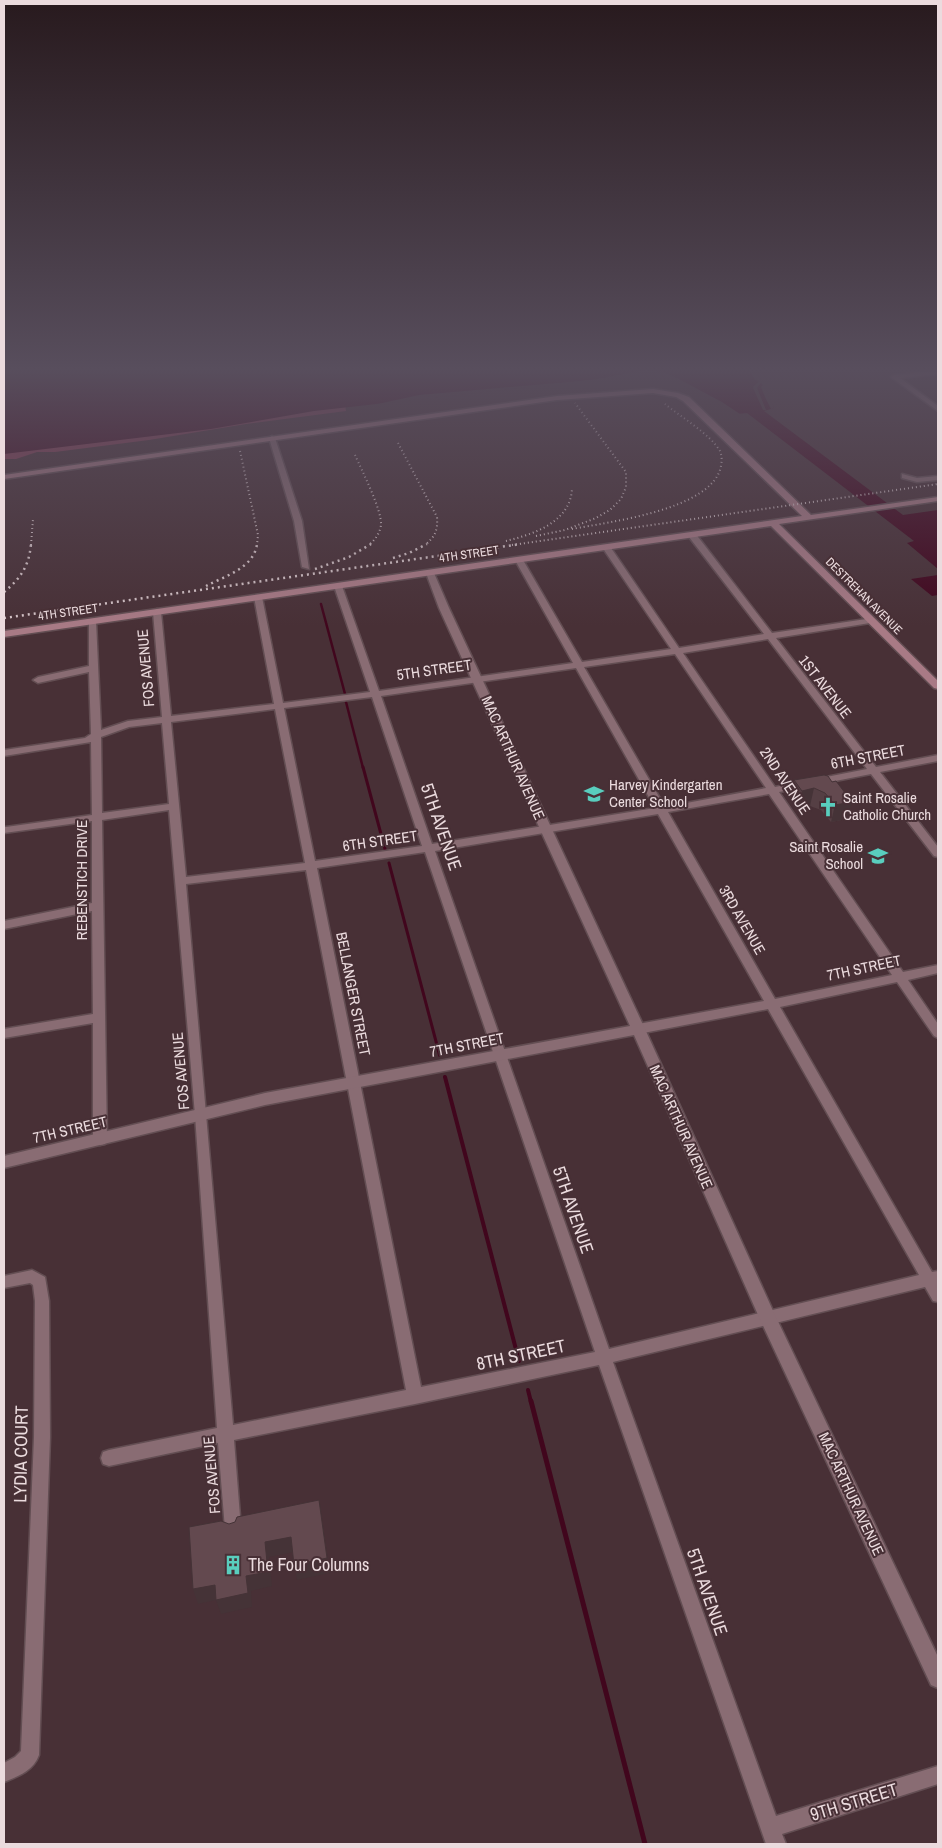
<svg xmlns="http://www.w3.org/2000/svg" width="942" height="1848" font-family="'Archivo Narrow',sans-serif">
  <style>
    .green { fill: #8a3c54 }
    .water { fill: #41061d }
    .pier { fill: #483036 }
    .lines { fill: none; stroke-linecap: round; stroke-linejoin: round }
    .stream-far3 { stroke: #41061d; stroke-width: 2.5 }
    .stream-far2 { stroke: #41061d; stroke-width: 3 }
    .stream-far1 { stroke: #41061d; stroke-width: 4 }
    .stream { stroke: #41061d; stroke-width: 5 }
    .minor-casing { stroke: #634e53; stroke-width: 3 }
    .tertiary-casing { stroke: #634e53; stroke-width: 3 }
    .secondary-casing { stroke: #634e53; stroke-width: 3 }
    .minor { fill: #896c73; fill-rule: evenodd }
    .tertiary { fill: #896c73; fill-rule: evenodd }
    .secondary { fill: #a87a85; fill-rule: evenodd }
    .rail-far1 { stroke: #d6c5c8; stroke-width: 2; stroke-dasharray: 1 3; stroke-linecap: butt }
    .rail { stroke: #d6c5c8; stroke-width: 2.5; stroke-dasharray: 2 4; stroke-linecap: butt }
    .wall { fill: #553f44 }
    .shaded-wall { fill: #453337 }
    .building { fill: #63494f; stroke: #453337 }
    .labels { text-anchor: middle; stroke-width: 4; stroke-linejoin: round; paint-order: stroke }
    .far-street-label { font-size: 12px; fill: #ebdbde; stroke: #483036 }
    .street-label { font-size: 15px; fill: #ebdbde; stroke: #483036 }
    .poi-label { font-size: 15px; fill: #ebdbde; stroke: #483036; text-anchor: start }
    .near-street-label { font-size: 18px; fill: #ebdbde; stroke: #483036 }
    .near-poi-label { font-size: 18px; fill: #ebdbde; stroke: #483036; text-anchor: start }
  </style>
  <rect width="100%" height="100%" fill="#483036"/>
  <path class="green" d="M345,404L346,411L246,424L149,440L55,452H37L16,459H4V450Z"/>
  <g class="water">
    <path d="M4,368H752L759,381L764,383V388L774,408L764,411L903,515L938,510V569L907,543L914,541L747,413L737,414L720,402L660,374L635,373L599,379L314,411L211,429L4,454Z"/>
    <path d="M938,575V595L932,596L911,579Z"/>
  </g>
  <g class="pier">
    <path d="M748,368H754L761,381H765L774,408L771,409L765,397L761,387L763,385L761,383L757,388L766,410H763L754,390L753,387L759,381L755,380Z"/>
    <path d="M645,370L663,372L677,378L722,402L740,414L733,415L718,404L673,381L660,376L635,375L579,384L520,388L373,405L419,395L592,380Z"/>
  </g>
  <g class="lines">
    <g class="stream-far3">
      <path d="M321,604L345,694"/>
      <path d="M346,702L363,768"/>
    </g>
    <g class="stream-far2">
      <path d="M363,767L385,849"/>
      <path d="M389,863L438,1049"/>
    </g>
    <g class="stream-far1">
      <path d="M438,1047L440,1055"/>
      <path d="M445,1077L519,1361"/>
      <path d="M528,1390L531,1402"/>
    </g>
    <path class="stream" d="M531,1401L645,1844"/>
    <defs>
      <g id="minor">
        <path d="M938,370V374L900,378L938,406V411L891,377L894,375Z"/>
        <path d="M272,436L275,438L302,521L309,569L302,567L294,521L269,438Z"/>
        <path d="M902,474L917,478L938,476V480L917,482L902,478Z"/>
        <path d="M689,533H695L772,633L873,618L874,620L870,623L776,638L876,767L938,755V761L880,772L938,847V857L934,856L871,774L779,792L903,972L938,965V973L908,980L938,1024V1038L934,1036L897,982L780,1007L932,1272L938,1271V1302L933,1301L925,1287L613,1362L776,1816L938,1766V1784L782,1834L786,1844H766L599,1365L415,1404L234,1440L241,1529L239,1535L233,1537L227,1535L225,1529L218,1443L109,1466L103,1464L101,1458L103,1452L109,1450L217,1428L195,1115L169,810L102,820L107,1140L105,1144L100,1145L95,1144L93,1140V1023L4,1038V1029L93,1014L92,911L4,929V921L92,903V821L4,833V827H6L92,815L91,742L4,756V750L85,738L91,734L89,672L38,683L33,680L38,677L89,666V619H95L96,621L101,730L128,721L162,717L153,612L157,609L161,612L171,716L274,704L254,597L258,595L262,597L283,703L370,692L334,586L338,584L342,586L379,691L573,663L515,560L519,558L523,560L582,662L671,649L602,547L606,545H609L679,648L764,634L689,537ZM768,639L867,769L775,787L683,653ZM675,654L766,788L665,807L584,667ZM576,668L655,808L432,844L381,696ZM372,697L422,846L315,861L284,708ZM275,709L305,863L186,877L171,722ZM162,723L169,804L102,813L101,737L129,727ZM769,794L892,975L775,999L668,812ZM658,814L764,1001L638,1024L634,1026L632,1029L634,1032L638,1034L768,1009L919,1275L609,1349L435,851ZM425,852L595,1352L421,1387L317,868ZM306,870L406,1390L233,1425L186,884Z"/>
        <path d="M32,1270L45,1277L49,1301L50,1437L39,1755C33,1771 19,1776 4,1782V1763L15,1757L21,1751L34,1437L35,1301L33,1285L30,1283L4,1288V1276Z"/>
      </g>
      <path id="tertiary" d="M430,570L434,573L449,608L645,1029L774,1313L938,1657V1688L931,1685L759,1317L634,1035L265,1105L4,1168V1156L265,1093L630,1026L439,608L426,573Z"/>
      <path id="secondary" d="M653,389L678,393L689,397L811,515L938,497V501L779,524L938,681V689L934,688L771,526L4,637V631L802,516L683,401L676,397L653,393L557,400L4,479V475L557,396Z"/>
    </defs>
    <use href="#minor" class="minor-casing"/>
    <use href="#tertiary" class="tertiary-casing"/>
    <use href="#secondary" class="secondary-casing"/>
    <use href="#minor" class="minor"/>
    <use href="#tertiary" class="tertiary"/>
    <use href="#secondary" class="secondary"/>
    <g class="rail-far1">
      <path d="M398,443L437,517C438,530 435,537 425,545"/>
      <path d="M240,451L258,535L257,545"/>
      <path d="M355,455C362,471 382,510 381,525C380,533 375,540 369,545"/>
      <path d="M572,529C608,522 713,510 721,466C722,461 722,456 720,451C710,434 681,417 665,404"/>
      <path d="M536,536L565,530L596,518L610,510L621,499L626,487V472L575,403"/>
      <path d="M506,541C534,534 571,522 572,488"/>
      <path d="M31,545L33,519"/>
      <path d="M512,545L938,484"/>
    </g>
    <g class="rail">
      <path d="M393,558L409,553L427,544"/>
      <path d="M315,569L349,557L371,544"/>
      <path d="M206,586C225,576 254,568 257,544"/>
      <path d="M4,592C21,578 29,566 31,544"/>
      <path d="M4,618L521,544"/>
    </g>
  </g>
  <path class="wall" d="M794,780L832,782L847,819L831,822L821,810L810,806L798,808L790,798Z"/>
  <g class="shaded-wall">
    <path d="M814,788L810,806L798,808L802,791Z"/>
    <path d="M852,802L847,819L831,822L835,805Z"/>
    <path d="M319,1500L330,1573L297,1580L294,1565Z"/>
    <path d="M291,1537L294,1552L269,1557L272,1586L251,1591L252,1607L221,1614L216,1600L198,1604L193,1589L246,1576L265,1542Z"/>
  </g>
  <g class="building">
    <path d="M824,775L828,776L832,782L836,781L852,802L835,805L825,793L814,788L802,791L794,780Z"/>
    <path d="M319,1500L327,1558L294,1565L291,1537L265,1542L268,1572L246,1576L248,1593L216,1600L215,1585L193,1589L189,1527L221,1521L229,1524L235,1522L237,1517Z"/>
  </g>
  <linearGradient id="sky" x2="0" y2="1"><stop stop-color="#281a1e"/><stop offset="0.59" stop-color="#584e5d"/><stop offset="1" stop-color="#584e5d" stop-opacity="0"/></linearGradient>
  <rect width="942" height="626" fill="url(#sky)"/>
  <defs>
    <symbol id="school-bare" viewBox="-9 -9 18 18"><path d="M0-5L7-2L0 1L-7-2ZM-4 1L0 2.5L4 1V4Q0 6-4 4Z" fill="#59cebe" stroke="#483036" stroke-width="2.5" paint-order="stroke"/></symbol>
    <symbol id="church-bare" viewBox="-9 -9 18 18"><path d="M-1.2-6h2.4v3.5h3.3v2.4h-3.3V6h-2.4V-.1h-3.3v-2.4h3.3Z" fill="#59cebe" stroke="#483036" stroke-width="2.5" paint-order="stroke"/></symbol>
    <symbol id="building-bare" viewBox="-9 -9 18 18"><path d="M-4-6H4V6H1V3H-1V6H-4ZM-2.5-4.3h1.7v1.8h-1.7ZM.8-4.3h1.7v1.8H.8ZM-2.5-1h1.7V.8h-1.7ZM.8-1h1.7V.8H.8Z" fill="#59cebe" stroke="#483036" stroke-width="2.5" paint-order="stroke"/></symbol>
  </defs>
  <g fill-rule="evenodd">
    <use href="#school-bare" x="580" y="780" width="28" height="28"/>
    <use href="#church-bare" x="814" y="793" width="28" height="28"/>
    <use href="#school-bare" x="864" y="842" width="28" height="28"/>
    <use href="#building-bare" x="219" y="1551" width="28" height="28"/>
  </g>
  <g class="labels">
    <g class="far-street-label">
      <text transform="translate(469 554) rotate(-8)" y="4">4TH STREET</text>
      <text transform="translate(864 596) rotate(45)" y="4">DESTREHAN AVENUE</text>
      <text transform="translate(68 612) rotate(-8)" y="4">4TH STREET</text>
    </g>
    <g class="street-label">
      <text transform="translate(146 668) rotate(-95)" y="5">FOS AVENUE</text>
      <text transform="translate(434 670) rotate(-8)" y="5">5TH STREET</text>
      <text transform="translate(825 687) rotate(52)" y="5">1ST AVENUE</text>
      <text transform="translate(868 757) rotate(-11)" y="5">6TH STREET</text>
      <text transform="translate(513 758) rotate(66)" y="5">MAC ARTHUR AVENUE</text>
      <text transform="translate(785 781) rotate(56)" y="5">2ND AVENUE</text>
      <text transform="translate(380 841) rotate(-8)" y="5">6TH STREET</text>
      <text transform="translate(82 880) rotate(-90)" y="5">REBENSTICH DRIVE</text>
      <text transform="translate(742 920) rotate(60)" y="5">3RD AVENUE</text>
      <text transform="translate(864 968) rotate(-12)" y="5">7TH STREET</text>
      <text transform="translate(353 994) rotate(79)" y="5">BELLANGER STREET</text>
      <text transform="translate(467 1045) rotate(-11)" y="5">7TH STREET</text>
      <text transform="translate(181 1071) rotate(-95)" y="5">FOS AVENUE</text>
      <text transform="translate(681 1127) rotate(66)" y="5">MAC ARTHUR AVENUE</text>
      <text transform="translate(70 1130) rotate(-13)" y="5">7TH STREET</text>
      <text transform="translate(212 1475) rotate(-95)" y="5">FOS AVENUE</text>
      <text transform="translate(851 1494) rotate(65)" y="5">MAC ARTHUR AVENUE</text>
    </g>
    <g class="poi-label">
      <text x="609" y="790">Harvey Kindergarten<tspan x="609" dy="17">Center School</tspan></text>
      <text x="843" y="803">Saint Rosalie<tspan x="843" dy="17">Catholic Church</tspan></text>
      <text x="863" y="852" text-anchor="end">Saint Rosalie<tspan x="863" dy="17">School</tspan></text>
    </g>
    <g class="near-street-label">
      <text transform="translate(441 827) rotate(71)" y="6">5TH AVENUE</text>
      <text transform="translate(573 1210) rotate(71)" y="6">5TH AVENUE</text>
      <text transform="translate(521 1355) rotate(-12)" y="6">8TH STREET</text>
      <text transform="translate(21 1454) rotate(-89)" y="6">LYDIA COURT</text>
      <text transform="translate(707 1592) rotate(71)" y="6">5TH AVENUE</text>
      <text transform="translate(854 1802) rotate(-17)" y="6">9TH STREET</text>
    </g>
    <g class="near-poi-label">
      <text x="248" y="1571">The Four Columns</text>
    </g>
  </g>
  <rect width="942" height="1848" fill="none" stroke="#ebdbde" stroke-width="10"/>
</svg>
